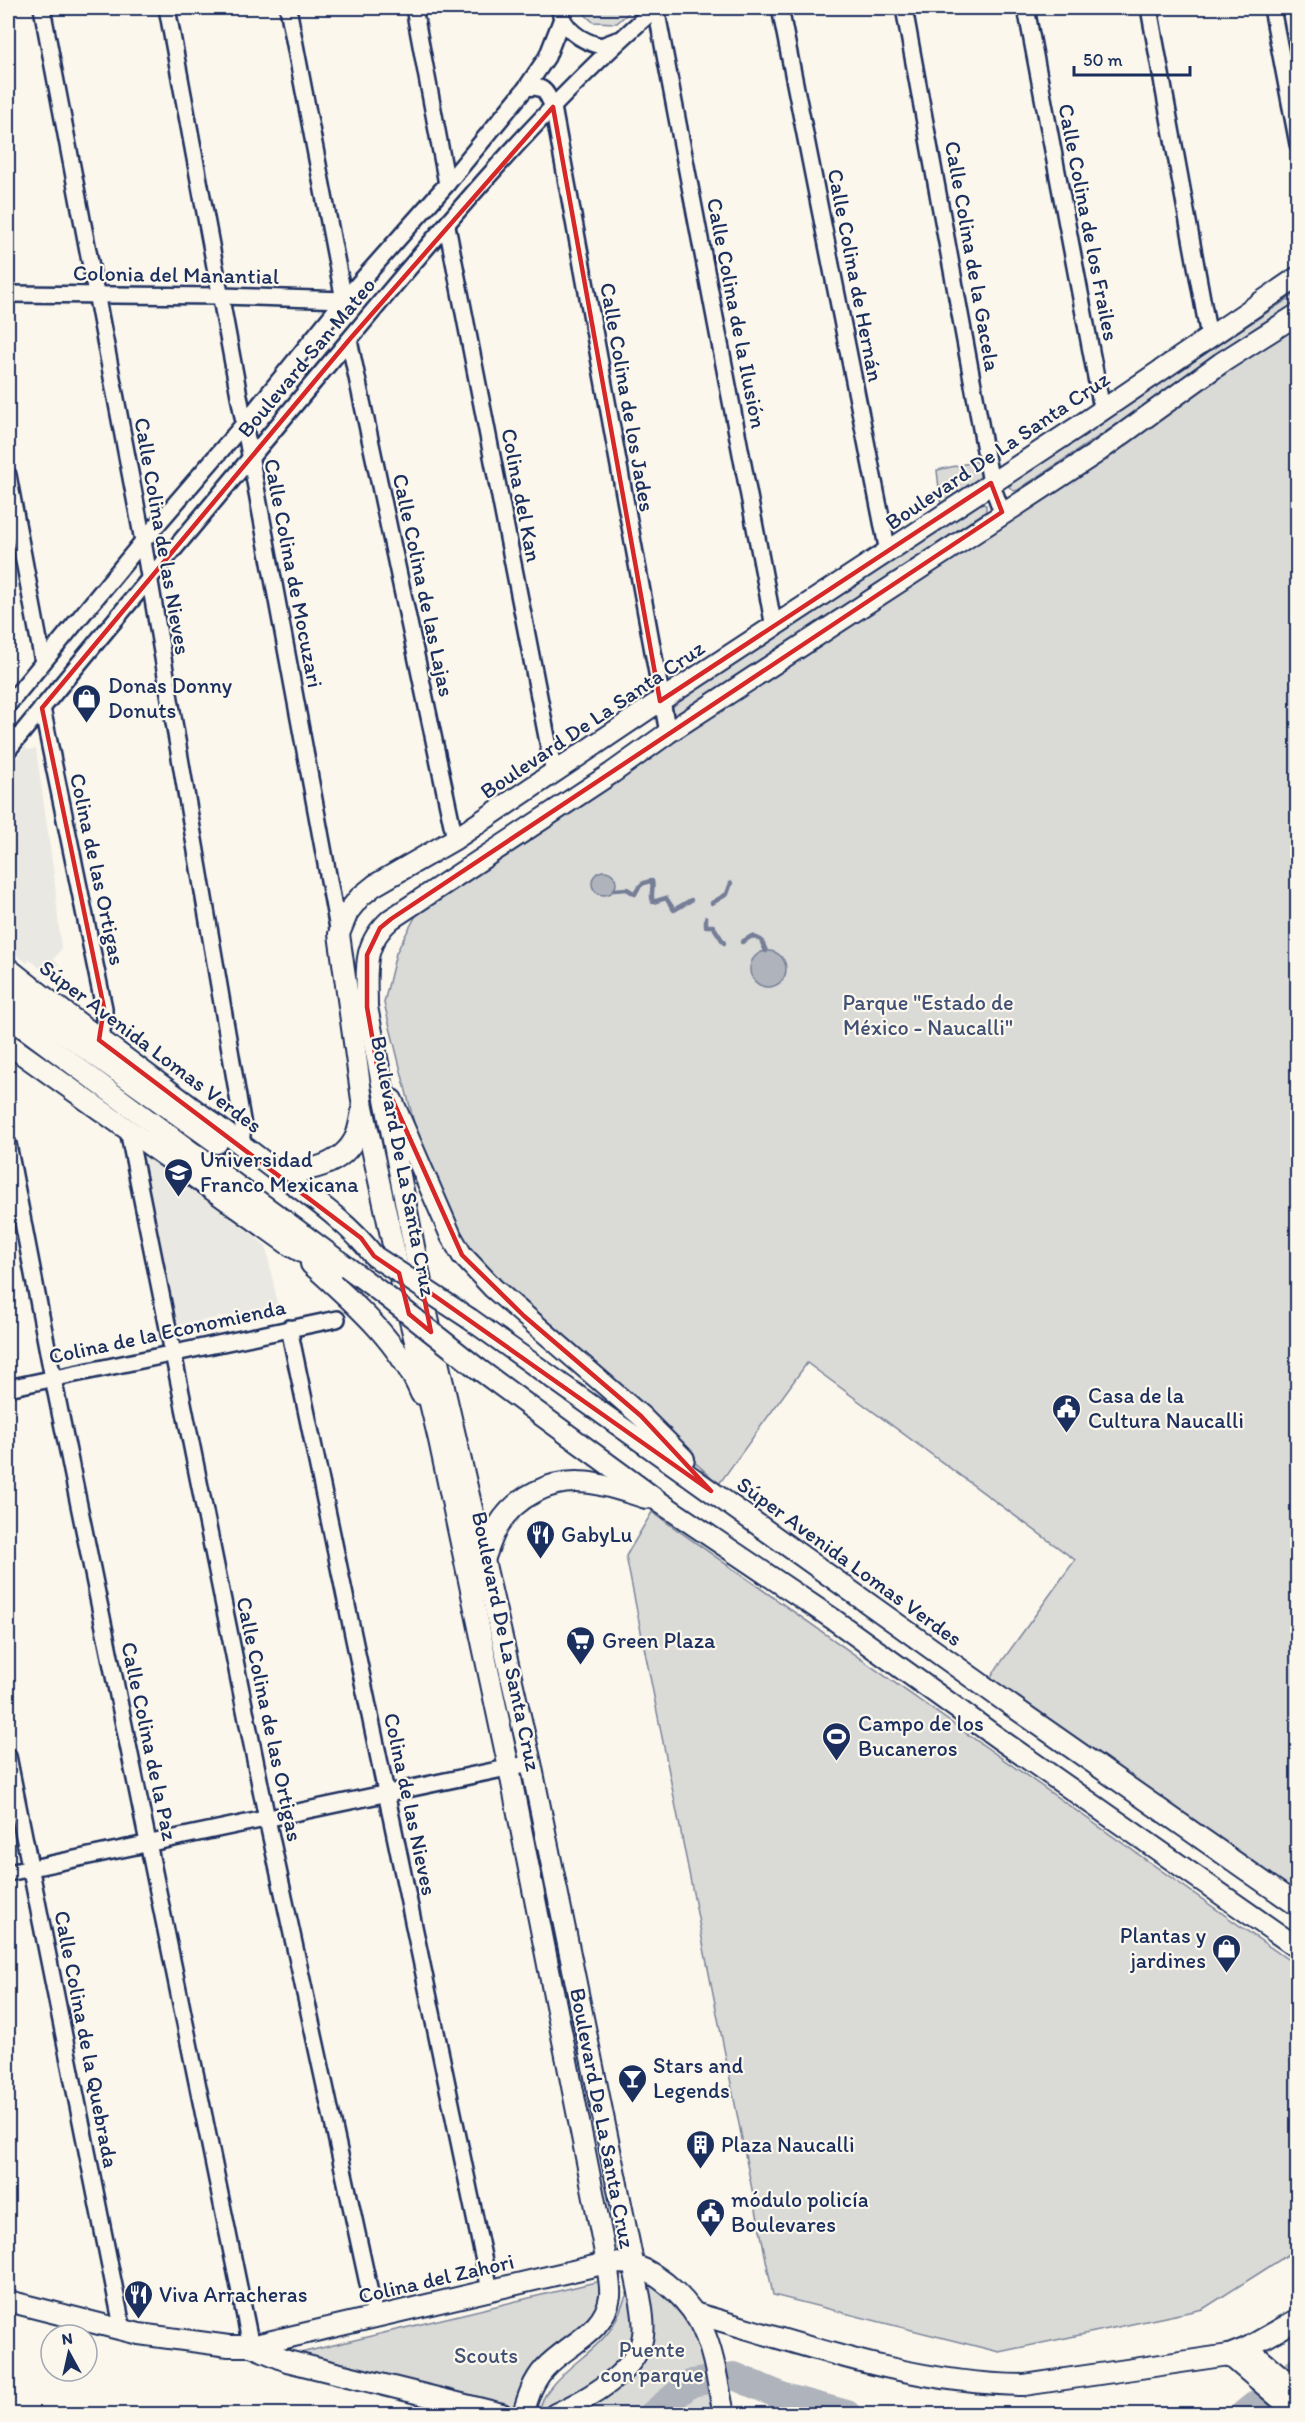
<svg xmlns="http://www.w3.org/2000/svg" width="1305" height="2422" font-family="Itim,sans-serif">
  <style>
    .built { fill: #eae8e2 }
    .green { fill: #dadad7; stroke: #7a849a; stroke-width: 1.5 }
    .water { fill: #afb3bb; stroke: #747e96; stroke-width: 1.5 }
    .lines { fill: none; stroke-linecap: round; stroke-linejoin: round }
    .stream { stroke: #747e96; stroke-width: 4.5 }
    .river { stroke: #afb3bb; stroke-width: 28 }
    .minor-casing { stroke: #1b2f5e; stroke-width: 20 }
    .major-casing { stroke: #1b2f5e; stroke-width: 24 }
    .minor { stroke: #fbf7ec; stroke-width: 15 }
    .major { stroke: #fbf7ec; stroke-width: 20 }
    .major-bridge-casing { stroke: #1b2f5e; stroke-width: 24; stroke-linecap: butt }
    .major-bridge { stroke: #fbf7ec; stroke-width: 20 }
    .marked { fill: none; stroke: #d62828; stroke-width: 4.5; stroke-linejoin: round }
    .labels { text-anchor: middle; stroke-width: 4.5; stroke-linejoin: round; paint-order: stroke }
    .street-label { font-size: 22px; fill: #1b2f5e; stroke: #fbf7ec }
    .poi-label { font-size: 22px; fill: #1b2f5e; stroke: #fbf7ec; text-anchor: start }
    .park-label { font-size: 22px; fill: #415176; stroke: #fbf7ec }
  </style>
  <rect width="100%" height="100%" fill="#fbf7ec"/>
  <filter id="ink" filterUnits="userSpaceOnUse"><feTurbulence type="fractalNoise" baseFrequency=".0167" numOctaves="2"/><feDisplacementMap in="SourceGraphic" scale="12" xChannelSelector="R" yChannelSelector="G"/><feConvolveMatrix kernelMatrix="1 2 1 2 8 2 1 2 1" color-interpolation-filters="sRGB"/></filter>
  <g filter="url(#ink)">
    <g class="built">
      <path d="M26,746L27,750L36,749L54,875L61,949L54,959L60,965L40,968L29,959L27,963L8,948V769Z"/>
      <path d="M146,1145L266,1246L278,1307L177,1325L138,1151Z"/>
    </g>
    <g class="green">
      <path d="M578,8H634L617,23L593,22Z"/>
      <path d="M1297,293V305L1018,490L1014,491L1009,487L1017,477Z"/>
      <path d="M1297,323V1906L984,1686L1075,1560L807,1363L719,1484L478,1268L420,1147L384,1003L396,953L420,908L507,854L641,761Z"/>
      <path d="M979,461L982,479L941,507L937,470Z"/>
      <path d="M979,503L986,505V511L674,719L671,717L670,707Z"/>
      <path d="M652,1512L1297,1966V2249L1203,2309L999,2352L773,2295L626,1556Z"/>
      <path d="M637,2275L658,2288L700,2337L716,2414H539C542,2378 592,2357 610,2330C622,2313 624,2293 637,2275Z"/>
      <path d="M600,2281V2306L587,2324L527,2378L514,2409L292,2355Z"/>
    </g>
    <g class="water">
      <circle cx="604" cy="883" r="12"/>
      <circle cx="768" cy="969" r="18"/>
    </g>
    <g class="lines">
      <g class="stream">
        <path d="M614,890L627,889L635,894C639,886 642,882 652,881C654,888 650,894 653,902L666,898L674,910L691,900"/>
        <path d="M712,903L727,894L731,883"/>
        <path d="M706,918V926H713L724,943"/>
        <path d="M742,942L752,936L761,940L766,951"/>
      </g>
      <g class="river">
        <path d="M653,2414L691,2383L734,2376L784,2397L847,2414"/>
        <path d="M1244,2414L1298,2371"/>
      </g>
      <defs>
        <g id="minor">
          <path d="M42,8L143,541L243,1126L241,1145"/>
          <path d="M167,8L339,934"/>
          <path d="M414,8L447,184"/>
          <path d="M559,8C563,29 581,41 601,46L617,40"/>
          <path d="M656,8L774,627"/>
          <path d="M780,8L888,552"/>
          <path d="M904,8L991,483L1002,512"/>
          <path d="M1026,8L1102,409"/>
          <path d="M1149,8L1209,337"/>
          <path d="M1272,8L1298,144"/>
          <path d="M526,88C544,85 546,91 553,107L668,733"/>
          <path d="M447,226L554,773"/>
          <path d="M8,294L221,296L344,300L288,8"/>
          <path d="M349,340L455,839"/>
          <path d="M8,475L43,662"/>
          <path d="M8,705L143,541L243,425L344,300L447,184L526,88L547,57L561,21"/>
          <path d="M42,708L104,1008V1023L99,1040"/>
          <path d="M8,750C110,624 215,501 318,377C424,250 532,116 656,8"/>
          <path d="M128,1130L267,1819L375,2316"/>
          <path d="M8,1144L53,1378L251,2346"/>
          <path d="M289,1328L490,2290"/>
          <path d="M8,1388L337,1319"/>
          <path d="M8,1756L123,2331"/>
          <path d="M8,1873L531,1763"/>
        </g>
        <g id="major">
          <path d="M8,968C91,1035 178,1096 263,1161C300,1190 346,1219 374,1256"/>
          <path d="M8,993L217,1143"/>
          <path d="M8,1016L386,1296"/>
          <path d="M8,1044L291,1246L333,1269"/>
          <path d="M392,1100L451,1236L462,1255L493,1288L641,1416L684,1459"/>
          <path d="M279,1174C308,1171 343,1166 356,1136C359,1129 360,1120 362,1112"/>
          <path d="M311,1264C352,1301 399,1341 421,1394"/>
          <path d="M470,1319L1002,1699L1298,1906"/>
          <path d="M477,1368L661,1503L833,1619L998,1738L1298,1948"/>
          <path d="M484,1560C488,1549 492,1536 498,1526C507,1511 519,1500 535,1492C573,1472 608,1486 646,1498"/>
          <path d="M8,2301L139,2334L229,2346H251L287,2361L502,2414"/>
          <path d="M694,2313C802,2344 911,2384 1024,2385L1229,2355L1247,2348L1298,2319"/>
          <path d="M251,2346L607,2263C615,2264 626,2262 634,2265C662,2275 692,2303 703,2330C715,2356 718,2387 724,2414"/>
          <path d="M1247,2348L1298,2391"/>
          <path d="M1229,2355L1292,2409"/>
          <path d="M523,2414C528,2397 533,2381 545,2368C567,2344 605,2333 610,2296C611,2286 608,2274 607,2263L509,1768L439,1440L405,1300L363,1107L339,934L348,912L360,897L375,885L455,839L660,701L1079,426L1298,277"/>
          <path d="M555,2414C587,2399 638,2372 643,2335C645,2323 642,2309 640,2297L531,1763L429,1323L367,1007C367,971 361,945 391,919L612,773L668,733L1095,454L1221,363L1298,314"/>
        </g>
      </defs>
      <use href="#minor" class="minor-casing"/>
      <use href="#major" class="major-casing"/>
      <use href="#minor" class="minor"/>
      <use href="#major" class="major"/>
      <defs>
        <g id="major-bridge">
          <path d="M377,1258L470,1319"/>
          <path d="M386,1296L477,1368"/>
        </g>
      </defs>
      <use href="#major-bridge" class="major-bridge-casing"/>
      <use href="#major-bridge" class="major-bridge"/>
    </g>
  </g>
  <path class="marked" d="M553,107L660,701L991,483L1002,512L391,919L380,928L367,955V1007L377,1065L462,1255L524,1316L641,1416L711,1491L422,1287L431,1332L409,1314L399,1273L374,1256L361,1238L99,1040L104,1008L42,708L349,340Z"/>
  <defs>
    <symbol id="shop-pin" viewBox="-11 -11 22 30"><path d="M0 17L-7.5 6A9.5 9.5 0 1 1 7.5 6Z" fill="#1b2f5e" stroke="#fbf7ec"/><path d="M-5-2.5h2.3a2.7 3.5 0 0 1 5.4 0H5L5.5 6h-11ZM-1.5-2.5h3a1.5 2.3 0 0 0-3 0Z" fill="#fff"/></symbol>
    <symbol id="university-pin" viewBox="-11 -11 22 30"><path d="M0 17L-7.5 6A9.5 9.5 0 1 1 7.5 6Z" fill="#1b2f5e" stroke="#fbf7ec"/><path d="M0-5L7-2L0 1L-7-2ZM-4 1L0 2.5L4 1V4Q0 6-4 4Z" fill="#fff"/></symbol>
    <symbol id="civic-pin" viewBox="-11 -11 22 30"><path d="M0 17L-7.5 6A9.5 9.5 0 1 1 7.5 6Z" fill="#1b2f5e" stroke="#fbf7ec"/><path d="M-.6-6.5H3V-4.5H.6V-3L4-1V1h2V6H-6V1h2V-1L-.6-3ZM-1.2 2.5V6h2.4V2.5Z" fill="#fff"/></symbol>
    <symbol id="restaurant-pin" viewBox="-11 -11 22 30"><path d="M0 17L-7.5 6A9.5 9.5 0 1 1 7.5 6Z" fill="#1b2f5e" stroke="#fbf7ec"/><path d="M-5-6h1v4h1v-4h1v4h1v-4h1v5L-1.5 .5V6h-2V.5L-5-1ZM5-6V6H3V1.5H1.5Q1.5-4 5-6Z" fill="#fff"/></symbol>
    <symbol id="supermarket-pin" viewBox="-11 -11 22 30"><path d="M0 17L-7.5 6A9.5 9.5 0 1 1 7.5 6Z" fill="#1b2f5e" stroke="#fbf7ec"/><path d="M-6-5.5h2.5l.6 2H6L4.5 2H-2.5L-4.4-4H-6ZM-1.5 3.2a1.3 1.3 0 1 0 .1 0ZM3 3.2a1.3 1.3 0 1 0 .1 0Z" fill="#fff"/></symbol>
    <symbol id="stadium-pin" viewBox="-11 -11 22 30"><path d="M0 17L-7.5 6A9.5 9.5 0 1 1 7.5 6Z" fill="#1b2f5e" stroke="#fbf7ec"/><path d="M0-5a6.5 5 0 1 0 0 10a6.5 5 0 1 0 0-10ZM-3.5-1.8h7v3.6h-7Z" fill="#fff"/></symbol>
    <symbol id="bar-pin" viewBox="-11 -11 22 30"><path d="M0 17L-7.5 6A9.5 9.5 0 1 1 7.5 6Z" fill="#1b2f5e" stroke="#fbf7ec"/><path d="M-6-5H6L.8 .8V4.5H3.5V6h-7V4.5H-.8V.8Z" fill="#fff"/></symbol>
    <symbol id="building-pin" viewBox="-11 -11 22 30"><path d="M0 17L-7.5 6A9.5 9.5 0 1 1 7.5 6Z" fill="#1b2f5e" stroke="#fbf7ec"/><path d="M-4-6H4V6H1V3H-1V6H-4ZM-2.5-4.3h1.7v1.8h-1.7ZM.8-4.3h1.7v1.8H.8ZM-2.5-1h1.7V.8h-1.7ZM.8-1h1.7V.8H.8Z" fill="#fff"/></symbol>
  </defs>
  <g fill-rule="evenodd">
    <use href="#shop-pin" x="70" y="682" width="33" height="45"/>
    <use href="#university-pin" x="162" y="1156" width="33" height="45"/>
    <use href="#civic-pin" x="1050" y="1392" width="33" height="45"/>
    <use href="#restaurant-pin" x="524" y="1518" width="33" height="45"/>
    <use href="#supermarket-pin" x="564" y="1624" width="33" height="45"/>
    <use href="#stadium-pin" x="820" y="1720" width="33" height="45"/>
    <use href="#shop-pin" x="1210" y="1932" width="33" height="45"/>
    <use href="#bar-pin" x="616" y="2062" width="33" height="45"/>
    <use href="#building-pin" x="684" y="2128" width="33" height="45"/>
    <use href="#civic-pin" x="694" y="2196" width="33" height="45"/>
    <use href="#restaurant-pin" x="122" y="2278" width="33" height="45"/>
  </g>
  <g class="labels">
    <g class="street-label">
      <text transform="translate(1089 222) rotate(79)" y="8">Calle Colina de los Frailes</text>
      <text transform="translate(973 256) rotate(80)" y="8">Calle Colina de la Gacela</text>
      <text transform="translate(176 274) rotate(1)" y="8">Colonia del Manantial</text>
      <text transform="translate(856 275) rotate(79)" y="8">Calle Colina de Hernán</text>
      <text transform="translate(737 313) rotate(79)" y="8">Calle Colina de la Ilusión</text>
      <text transform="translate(306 357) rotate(-50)" y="8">Boulevard San Mateo</text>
      <text transform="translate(628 397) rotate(80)" y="8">Calle Colina de los Jades</text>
      <text transform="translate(997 450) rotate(-34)" y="8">Boulevard De La Santa Cruz</text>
      <text transform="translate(522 495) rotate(79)" y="8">Colina del Kan</text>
      <text transform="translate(163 536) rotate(80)" y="8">Calle Colina de las Nieves</text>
      <text transform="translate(294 573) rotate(79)" y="8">Calle Colina de Mocuzari</text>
      <text transform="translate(424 585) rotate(78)" y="8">Calle Colina de las Lajas</text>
      <text transform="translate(592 719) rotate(-34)" y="8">Boulevard De La Santa Cruz</text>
      <text transform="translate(98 869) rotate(78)" y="8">Colina de las Ortigas</text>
      <text transform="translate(151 1046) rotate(37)" y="8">Súper Avenida Lomas Verdes</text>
      <text transform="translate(404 1166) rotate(79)" y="8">Boulevard De La Santa Cruz</text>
      <text transform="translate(167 1331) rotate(-12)" y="8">Colina de la Economienda</text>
      <text transform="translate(850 1561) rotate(36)" y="8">Súper Avenida Lomas Verdes</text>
      <text transform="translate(507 1641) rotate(78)" y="8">Boulevard De La Santa Cruz</text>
      <text transform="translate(270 1719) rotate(78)" y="8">Calle Colina de las Ortigas</text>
      <text transform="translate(150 1741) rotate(78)" y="8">Calle Colina de la Paz</text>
      <text transform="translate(411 1804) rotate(78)" y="8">Colina de las Nieves</text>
      <text transform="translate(87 2039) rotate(79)" y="8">Calle Colina de la Quebrada</text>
      <text transform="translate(603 2118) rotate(79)" y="8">Boulevard De La Santa Cruz</text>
      <text transform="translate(436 2278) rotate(-13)" y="8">Colina del Zahori</text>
    </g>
    <g class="poi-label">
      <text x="108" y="693">Donas Donny<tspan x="108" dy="25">Donuts</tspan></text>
      <text x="200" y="1167">Universidad<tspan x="200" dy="25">Franco Mexicana</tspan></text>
      <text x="1088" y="1403">Casa de la<tspan x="1088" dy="25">Cultura Naucalli</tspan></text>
      <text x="561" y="1542">GabyLu</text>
      <text x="602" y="1648">Green Plaza</text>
      <text x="858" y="1731">Campo de los<tspan x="858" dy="25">Bucaneros</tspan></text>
      <text x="1206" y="1943" text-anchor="end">Plantas y<tspan x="1206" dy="25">jardines</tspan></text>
      <text x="653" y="2073">Stars and<tspan x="653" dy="25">Legends</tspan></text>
      <text x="721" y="2152">Plaza Naucalli</text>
      <text x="731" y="2207">módulo policía<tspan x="731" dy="25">Boulevares</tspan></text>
      <text x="159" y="2302">Viva Arracheras</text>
    </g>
    <g class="park-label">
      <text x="928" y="1010">Parque "Estado de<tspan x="928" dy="25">México - Naucalli"</tspan></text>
      <text x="652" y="2357">Puente<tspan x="652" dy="25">con parque</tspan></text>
      <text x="486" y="2363">Scouts</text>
    </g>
  </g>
  <rect width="1305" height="2422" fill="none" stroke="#fbf7ec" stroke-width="30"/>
  <rect x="15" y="15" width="1275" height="2392" fill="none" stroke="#1b2f5e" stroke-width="2" filter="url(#ink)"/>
  <g transform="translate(69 2353) rotate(352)"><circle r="28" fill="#fbf7ec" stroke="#a1a7b3" stroke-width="1.5"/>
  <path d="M0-4.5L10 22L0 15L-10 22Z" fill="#1b2f5e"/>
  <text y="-9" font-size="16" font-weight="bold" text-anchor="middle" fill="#1b2f5e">N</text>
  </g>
  <path d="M1074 66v9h116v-9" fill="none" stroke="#1b2f5e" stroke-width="3"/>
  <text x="1083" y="66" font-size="18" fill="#1b2f5e" stroke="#fbf7ec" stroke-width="4.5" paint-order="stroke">50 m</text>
</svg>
